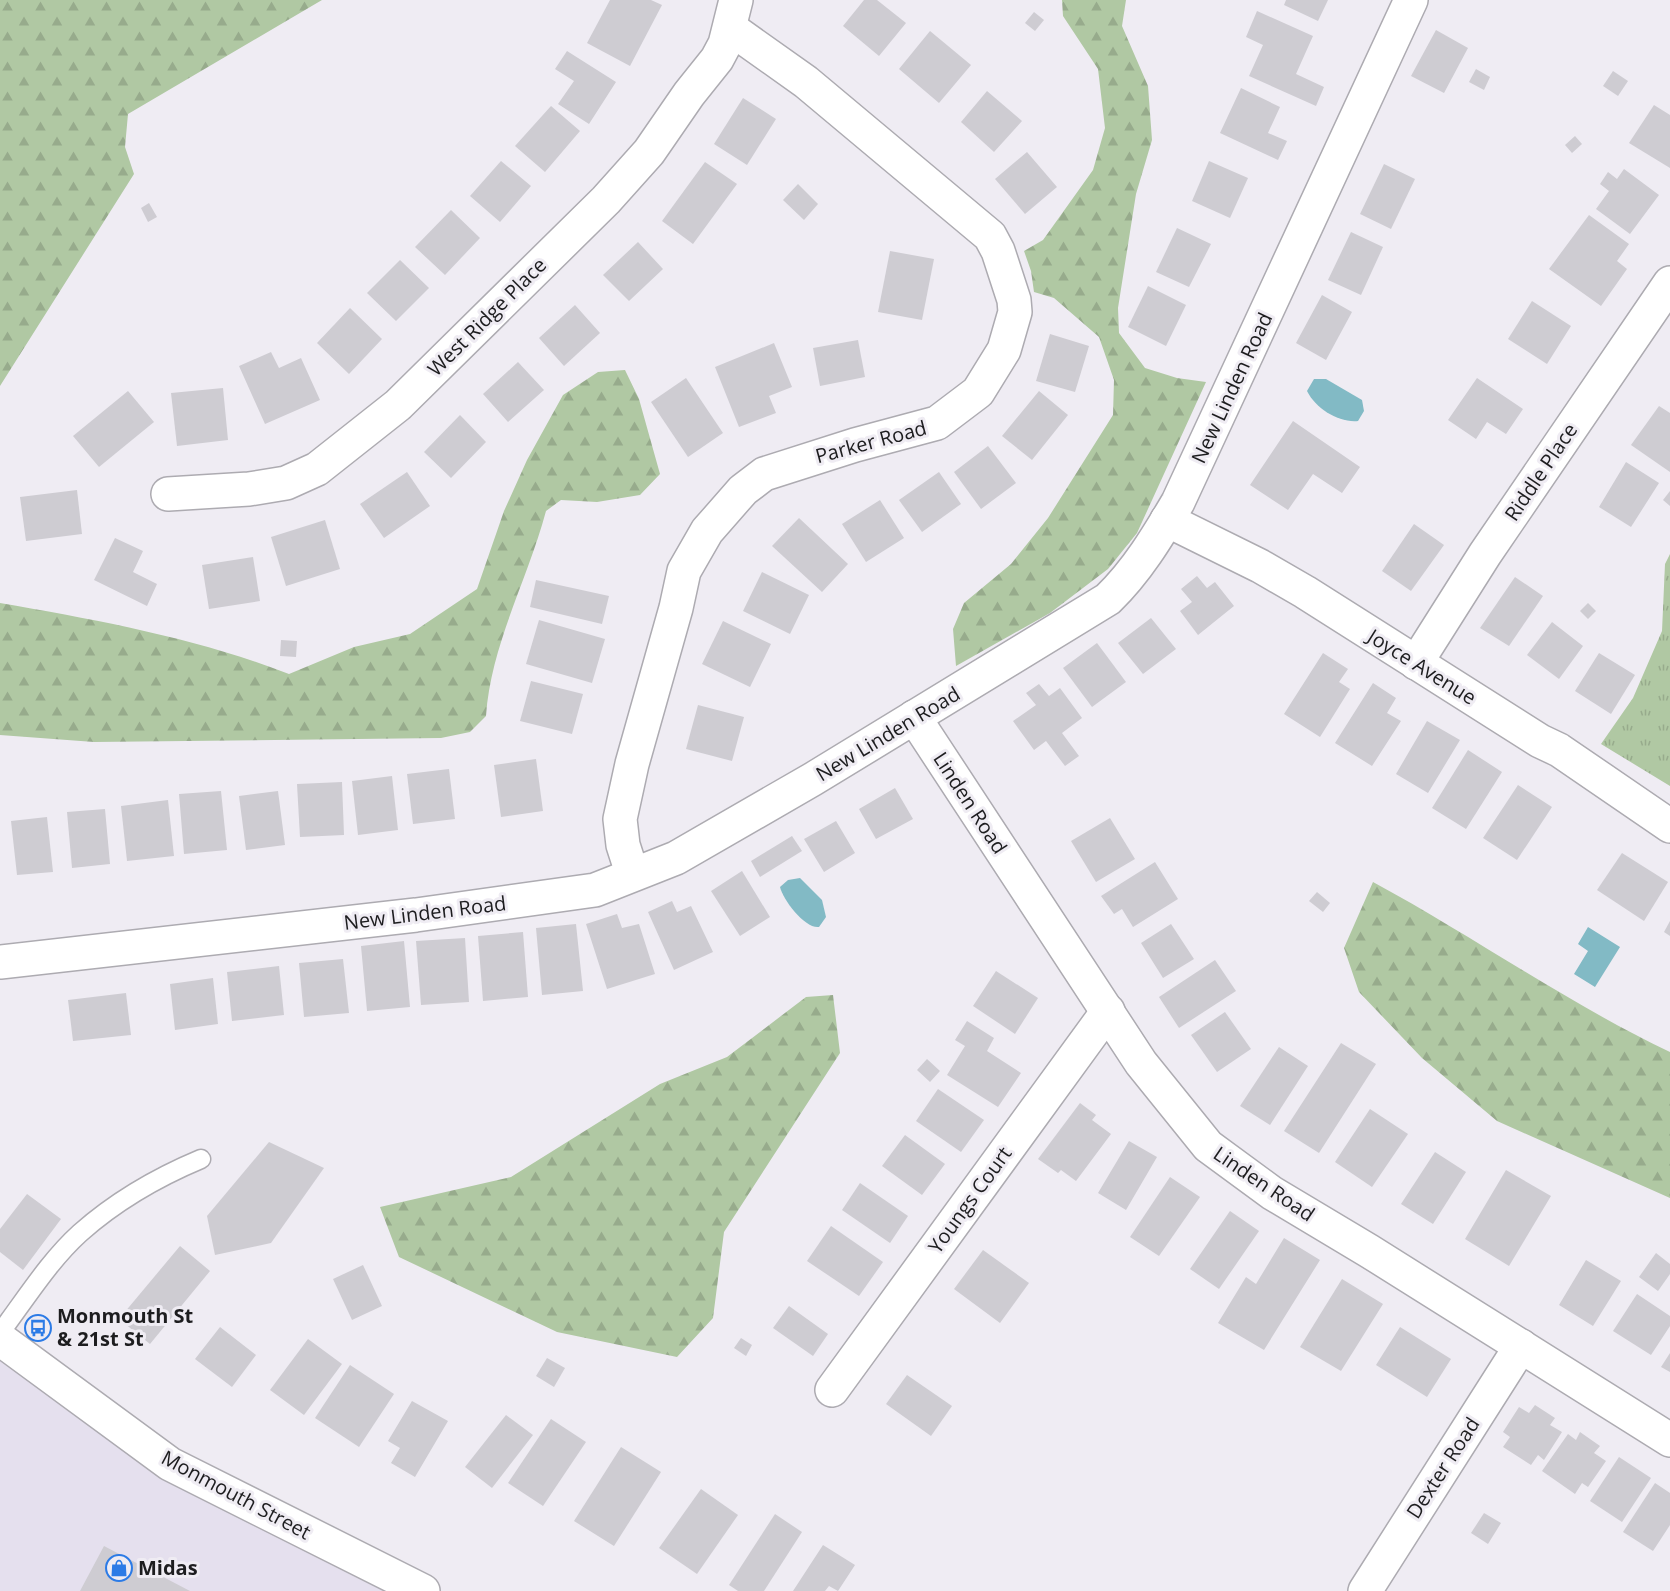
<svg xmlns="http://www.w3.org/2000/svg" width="1670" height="1591" font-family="'Open Sans',sans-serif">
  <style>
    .built { fill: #e5e0ee }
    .forest { fill: url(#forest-firs) }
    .park { fill: url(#park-tufts) }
    .water { fill: #82bac5 }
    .building { fill: #ceccd2 }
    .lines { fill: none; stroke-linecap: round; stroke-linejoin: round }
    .lane-casing { stroke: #adabb1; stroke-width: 21 }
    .street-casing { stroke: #adabb1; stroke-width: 36 }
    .primary-casing { stroke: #adabb1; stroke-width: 36 }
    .lane { stroke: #fff; stroke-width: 18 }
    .street { stroke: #fff; stroke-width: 33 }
    .primary { stroke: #fff; stroke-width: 33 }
    .labels { text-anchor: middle; stroke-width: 6; stroke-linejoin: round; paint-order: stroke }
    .street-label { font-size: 20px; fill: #1d1d1f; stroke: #efecf3 }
    .poi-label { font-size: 20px; font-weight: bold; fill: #1d1d1f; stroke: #efecf3; text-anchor: start }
  </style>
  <defs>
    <pattern id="forest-firs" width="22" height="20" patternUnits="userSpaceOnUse" patternTransform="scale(1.5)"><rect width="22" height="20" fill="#b0c8a3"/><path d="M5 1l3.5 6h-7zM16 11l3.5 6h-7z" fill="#97ab8c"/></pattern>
    <pattern id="park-tufts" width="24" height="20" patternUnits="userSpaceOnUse" patternTransform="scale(1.5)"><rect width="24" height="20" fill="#b0c8a3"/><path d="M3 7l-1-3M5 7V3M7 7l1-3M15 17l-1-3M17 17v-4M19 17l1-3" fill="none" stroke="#97ab8c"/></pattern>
  </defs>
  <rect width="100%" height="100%" fill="#efecf3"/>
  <path class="built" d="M0,1339L170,1464L423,1591H0Z"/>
  <g class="forest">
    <path d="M0,0H322L128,114L125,147L134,174L0,386Z"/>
    <path d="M1062,0H1126L1122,26L1148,86L1152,140L1136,194L1118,308L1119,333L1145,368L1177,378L1206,382L1137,533L1108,569L1050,613L956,666L953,629L964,603L1011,564L1048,518L1113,415L1114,380L1099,337L1054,298L1034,292L1031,271L1024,251L1043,240L1093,170L1105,128L1098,69L1063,16Z"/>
    <path d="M625,370L639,399L660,474L640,495L597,502L561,500L546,511C528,579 491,644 486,716L470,732L441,738L94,742L0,735V603C98,620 196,638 289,674L354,647L410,634L477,589L504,511L527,460L563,395L598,372Z"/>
    <path d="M1373,882C1473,936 1567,1003 1670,1052V1198L1497,1121L1422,1058L1359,992L1344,948Z"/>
    <path d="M833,995L840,1053L724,1232L713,1318L677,1357L557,1332L399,1257L380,1207L511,1177L660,1084L727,1057L806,997Z"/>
  </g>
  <path class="park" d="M1670,554V786L1601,744L1633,698L1662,631L1665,564Z"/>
  <g class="water">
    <path d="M1314,379H1326L1362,400L1364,411L1358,421C1339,423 1316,409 1307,391Z"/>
    <path d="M800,878L822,900L826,917L819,927C805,929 783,900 780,887L788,880Z"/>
    <path d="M1588,927L1620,947L1595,987L1574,974L1588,951L1578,944Z"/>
  </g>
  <g class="building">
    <path d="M610,0H651L662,5L630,66L587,43Z"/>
    <path d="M864,0H877L906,23L879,56L843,26Z"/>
    <path d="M1286,0H1328L1318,21L1284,5Z"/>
    <path d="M1257,11L1313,36L1296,74L1324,87L1316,106L1249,76L1263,45L1246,37Z"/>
    <path d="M1034,12L1044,20L1035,31L1025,23Z"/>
    <path d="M1436,30L1468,48L1444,93L1411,76Z"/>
    <path d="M930,31L971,65L939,103L899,69Z"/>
    <path d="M567,51L616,82L589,124L558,104L574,81L555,69Z"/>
    <path d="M1476,69L1490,77L1484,90L1469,82Z"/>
    <path d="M1613,71L1628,81L1618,96L1603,86Z"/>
    <path d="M1241,88L1280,107L1268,133L1287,141L1278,160L1220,133Z"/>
    <path d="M987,91L1022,121L994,152L961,122Z"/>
    <path d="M743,98L776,119L747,165L714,144Z"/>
    <path d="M1654,105L1670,115V168L1629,143Z"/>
    <path d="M551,106L580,131L545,172L515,146Z"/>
    <path d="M1575,136L1582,144L1572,153L1565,145Z"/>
    <path d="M1027,152L1057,187L1025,214L995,179Z"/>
    <path d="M501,161L531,186L500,222L470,196Z"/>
    <path d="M1209,161L1248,178L1230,218L1192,201Z"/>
    <path d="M705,162L737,184L693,244L662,221Z"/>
    <path d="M1384,164L1415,179L1391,229L1360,214Z"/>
    <path d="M1624,169L1659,195L1630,234L1596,209L1609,191L1600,184L1608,172L1617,179Z"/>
    <path d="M798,184L818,204L804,220L783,200Z"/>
    <path d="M149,203L157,217L148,222L141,208Z"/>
    <path d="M451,210L480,238L445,275L415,247Z"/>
    <path d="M1589,215L1629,244L1617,261L1627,269L1601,306L1549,269Z"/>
    <path d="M1177,228L1211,244L1189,287L1156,272Z"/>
    <path d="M1351,232L1383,247L1361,295L1328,280Z"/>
    <path d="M638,242L663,269L629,301L603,275Z"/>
    <path d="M890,251L934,259L922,320L878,312Z"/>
    <path d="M400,260L429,288L396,321L367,293Z"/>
    <path d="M1148,286L1186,305L1166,346L1128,327Z"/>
    <path d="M1322,295L1352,312L1326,360L1296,343Z"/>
    <path d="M1532,301L1571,326L1547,364L1508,339Z"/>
    <path d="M575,305L600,333L564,366L539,338Z"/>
    <path d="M350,308L382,339L349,374L317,343Z"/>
    <path d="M1050,334L1089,346L1075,392L1036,381Z"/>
    <path d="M858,340L865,377L820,386L813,348Z"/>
    <path d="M774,343L792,387L769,396L776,413L739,427L715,367Z"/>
    <path d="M271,352L279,368L301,358L320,400L265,424L239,366Z"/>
    <path d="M518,362L544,390L508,422L483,394Z"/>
    <path d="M686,378L723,433L688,457L651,402Z"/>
    <path d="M1477,378L1523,409L1506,434L1487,422L1476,439L1448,420Z"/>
    <path d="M223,388L228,440L177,446L171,393Z"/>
    <path d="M128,391L154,422L99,467L73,436Z"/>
    <path d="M1039,391L1068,415L1032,460L1002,436Z"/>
    <path d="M1659,406L1670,413V472L1631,445Z"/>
    <path d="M460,415L486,442L451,478L424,452Z"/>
    <path d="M1293,421L1360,467L1342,493L1313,474L1288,510L1250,485Z"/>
    <path d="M988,446L1016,483L981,509L954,472Z"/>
    <path d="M1626,462L1659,483L1631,527L1599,507Z"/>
    <path d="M407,472L430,506L384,538L360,504Z"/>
    <path d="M939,472L961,504L922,532L899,500Z"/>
    <path d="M77,490L82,534L26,541L20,497Z"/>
    <path d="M1670,491V506L1663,500Z"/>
    <path d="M880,500L904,538L866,562L842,524Z"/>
    <path d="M799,518L848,564L822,592L772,546Z"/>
    <path d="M325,520L340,569L286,586L271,537Z"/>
    <path d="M1414,524L1444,545L1411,591L1382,571Z"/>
    <path d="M115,538L143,551L133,572L157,584L147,606L94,580Z"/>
    <path d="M253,557L260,601L209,609L202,565Z"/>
    <path d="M762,572L809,595L790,634L743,611Z"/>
    <path d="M1197,576L1207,588L1215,582L1234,606L1198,635L1180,611L1192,602L1181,589Z"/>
    <path d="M1515,577L1543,596L1509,646L1480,628Z"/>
    <path d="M536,580L609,596L602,624L530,607Z"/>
    <path d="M1588,603L1596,611L1588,619L1580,611Z"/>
    <path d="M1151,618L1176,649L1143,674L1118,643Z"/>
    <path d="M539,620L605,639L592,683L526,664Z"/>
    <path d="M723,621L771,644L750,687L702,664Z"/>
    <path d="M1552,622L1583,646L1559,679L1527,655Z"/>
    <path d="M281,640L297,641L296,657L280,656Z"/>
    <path d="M1097,643L1126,682L1092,707L1063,668Z"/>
    <path d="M1323,653L1348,669L1339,682L1350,689L1320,737L1284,714Z"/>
    <path d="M1599,653L1635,675L1611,714L1575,691Z"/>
    <path d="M531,681L583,694L572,734L520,721Z"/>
    <path d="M1373,683L1396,698L1387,713L1401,721L1372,766L1335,743Z"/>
    <path d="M1039,684L1049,696L1060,688L1082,718L1062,733L1079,756L1065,766L1046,741L1034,750L1013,721L1036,705L1026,693Z"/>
    <path d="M698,705L744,717L732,761L686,749Z"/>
    <path d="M1427,721L1460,740L1428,793L1396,774Z"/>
    <path d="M1468,750L1502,772L1466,829L1432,808Z"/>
    <path d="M536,759L543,811L501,817L494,765Z"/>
    <path d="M449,769L455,819L413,824L407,774Z"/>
    <path d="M392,776L398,830L358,835L352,781Z"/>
    <path d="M342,782L344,835L300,837L297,784Z"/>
    <path d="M1518,785L1552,807L1517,860L1483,838Z"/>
    <path d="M895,788L913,819L876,839L859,809Z"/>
    <path d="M221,791L227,850L184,854L179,794Z"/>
    <path d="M278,791L285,845L246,850L239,796Z"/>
    <path d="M168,800L174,856L127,861L121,806Z"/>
    <path d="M105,809L110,864L72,868L67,812Z"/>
    <path d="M47,817L53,872L17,875L11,821Z"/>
    <path d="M1110,818L1135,859L1096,882L1071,841Z"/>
    <path d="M836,821L855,853L824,872L804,839Z"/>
    <path d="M792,836L802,851L760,877L751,861Z"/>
    <path d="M1622,853L1668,882L1644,921L1597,890Z"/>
    <path d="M1155,862L1178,899L1133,927L1122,909L1114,914L1101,896Z"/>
    <path d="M742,871L770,917L740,936L711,891Z"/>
    <path d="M1317,892L1330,903L1323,912L1309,901Z"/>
    <path d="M672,901L677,912L691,906L713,952L674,970L648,912Z"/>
    <path d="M617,914L622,928L639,924L655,974L607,989L586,924Z"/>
    <path d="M1670,921V936L1664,932Z"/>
    <path d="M576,924L583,991L542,995L536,928Z"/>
    <path d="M1171,924L1194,959L1163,978L1141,943Z"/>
    <path d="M523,932L528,997L483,1001L478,936Z"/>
    <path d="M465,938L469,1002L421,1005L416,941Z"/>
    <path d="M404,941L410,1007L367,1011L361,946Z"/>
    <path d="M343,959L349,1013L304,1017L299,963Z"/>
    <path d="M1215,960L1236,991L1179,1028L1159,997Z"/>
    <path d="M279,966L284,1015L232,1021L227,972Z"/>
    <path d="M996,971L1038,998L1015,1034L973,1006Z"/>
    <path d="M213,978L218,1024L175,1030L170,984Z"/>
    <path d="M126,993L131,1035L73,1041L68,1000Z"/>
    <path d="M1225,1012L1251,1049L1217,1072L1191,1035Z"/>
    <path d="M967,1021L994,1038L987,1051L1021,1073L998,1107L947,1075L965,1046L955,1040Z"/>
    <path d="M1341,1043L1376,1064L1319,1153L1284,1131Z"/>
    <path d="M1279,1047L1308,1066L1270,1125L1240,1106Z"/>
    <path d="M927,1059L940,1071L930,1082L917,1070Z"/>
    <path d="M938,1089L984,1120L961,1152L916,1121Z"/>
    <path d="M1080,1103L1096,1115L1092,1120L1111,1134L1076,1181L1061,1170L1058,1173L1038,1159Z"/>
    <path d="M1370,1109L1408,1134L1372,1187L1335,1162Z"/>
    <path d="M905,1135L945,1164L922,1195L882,1166Z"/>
    <path d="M1129,1141L1157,1157L1126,1210L1098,1193Z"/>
    <path d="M269,1142L324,1168L271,1243L215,1255L207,1216Z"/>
    <path d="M1435,1152L1466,1172L1433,1224L1401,1204Z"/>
    <path d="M1506,1170L1551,1196L1509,1266L1465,1239Z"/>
    <path d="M1170,1177L1200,1197L1159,1256L1130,1237Z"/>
    <path d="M860,1183L908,1216L890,1243L842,1210Z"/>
    <path d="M27,1194L61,1219L23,1270L0,1252V1229Z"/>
    <path d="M1230,1211L1259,1231L1219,1289L1190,1269Z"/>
    <path d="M831,1226L883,1262L859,1296L807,1261Z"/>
    <path d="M1284,1238L1320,1260L1264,1350L1218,1323L1246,1277L1256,1284Z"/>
    <path d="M180,1246L210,1271L150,1344L119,1319Z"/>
    <path d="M983,1250L1029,1283L1000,1323L954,1289Z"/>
    <path d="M1656,1253L1670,1264V1274L1658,1291L1639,1277Z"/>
    <path d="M1586,1260L1621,1281L1593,1326L1559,1305Z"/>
    <path d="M363,1265L382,1306L352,1320L333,1279Z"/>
    <path d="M1342,1279L1383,1304L1341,1371L1300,1347Z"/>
    <path d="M1637,1294L1670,1316V1326L1651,1355L1613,1331Z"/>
    <path d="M789,1306L828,1334L813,1356L773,1328Z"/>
    <path d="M220,1327L256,1355L232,1387L195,1359Z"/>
    <path d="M1400,1327L1451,1359L1427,1397L1376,1365Z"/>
    <path d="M741,1338L752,1345L746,1356L734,1348Z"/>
    <path d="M308,1339L342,1364L304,1415L270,1390Z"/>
    <path d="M1670,1353V1372L1661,1367Z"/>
    <path d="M547,1358L565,1368L554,1387L536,1376Z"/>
    <path d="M350,1365L394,1394L359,1447L315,1418Z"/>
    <path d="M907,1375L952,1406L931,1436L886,1404Z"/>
    <path d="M412,1401L448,1421L415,1477L391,1463L400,1448L388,1441Z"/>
    <path d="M1535,1405L1555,1418L1550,1425L1562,1432L1544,1460L1538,1455L1531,1465L1503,1447L1510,1437L1503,1432L1519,1407L1529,1413Z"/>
    <path d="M506,1415L533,1435L492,1488L465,1467Z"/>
    <path d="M551,1419L586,1442L543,1506L508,1483Z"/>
    <path d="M1580,1432L1600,1446L1594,1453L1606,1461L1588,1487L1582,1483L1575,1494L1542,1471L1568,1434L1576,1440Z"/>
    <path d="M621,1447L661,1472L614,1546L574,1521Z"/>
    <path d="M1619,1457L1651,1478L1622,1522L1590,1501Z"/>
    <path d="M1655,1483L1670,1493V1525L1653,1551L1623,1532Z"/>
    <path d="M701,1489L738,1515L697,1574L659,1548Z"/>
    <path d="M1484,1513L1501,1523L1488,1544L1471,1533Z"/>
    <path d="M775,1514L802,1532L764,1591H738L729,1585Z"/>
    <path d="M823,1545L855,1565L838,1591L829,1586L825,1591H793Z"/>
    <path d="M104,1546L190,1591H80Z"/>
  </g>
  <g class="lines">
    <defs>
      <path id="lane" d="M0,1333C25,1300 49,1261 80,1233C116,1201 158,1177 201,1159"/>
      <g id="street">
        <path d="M168,494L249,489L286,483L317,469L398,405L606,200L649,152L689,94L717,59L725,44L736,0"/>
        <path d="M1167,520L1260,566L1305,592L1540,741L1559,750L1670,826"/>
        <path d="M1416,663L1485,554L1670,283"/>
        <path d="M914,717L1141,1063L1208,1146L1272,1193L1369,1251L1670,1440"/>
        <path d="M632,873L623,845L620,819L632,764L676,608L684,571L707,531L743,490L764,474L855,445L937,423L978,392L1004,350L1015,312L1014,300L998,251L990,236L806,82L730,28"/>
        <path d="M0,962L416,915L595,890L676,858L813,779L1108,599C1137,571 1158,536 1178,502L1411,0"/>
        <path d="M832,1390L1108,1011"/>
        <path d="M1365,1591L1521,1346"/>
      </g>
      <path id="primary" d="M0,1339L170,1464L423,1591"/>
    </defs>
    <use href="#lane" class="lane-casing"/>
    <use href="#street" class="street-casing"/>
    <use href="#primary" class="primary-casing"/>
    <use href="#lane" class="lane"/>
    <use href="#street" class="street"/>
    <use href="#primary" class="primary"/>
  </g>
  <defs>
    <symbol id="bus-ring" viewBox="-11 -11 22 22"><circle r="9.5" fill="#efecf3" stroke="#2c7be6" stroke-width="1.5"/><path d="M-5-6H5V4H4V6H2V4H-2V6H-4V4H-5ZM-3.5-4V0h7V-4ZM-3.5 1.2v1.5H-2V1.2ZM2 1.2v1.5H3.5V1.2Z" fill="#2c7be6"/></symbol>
    <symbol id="shop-ring" viewBox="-11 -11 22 22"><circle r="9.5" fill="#efecf3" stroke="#2c7be6" stroke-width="1.5"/><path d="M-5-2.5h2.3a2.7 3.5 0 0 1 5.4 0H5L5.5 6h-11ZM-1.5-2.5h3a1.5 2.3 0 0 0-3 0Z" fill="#2c7be6"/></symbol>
  </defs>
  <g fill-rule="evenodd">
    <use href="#bus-ring" x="23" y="1313" width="30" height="30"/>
    <use href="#shop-ring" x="104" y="1553" width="30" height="30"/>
  </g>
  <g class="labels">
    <g class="street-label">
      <text transform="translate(487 317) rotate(-45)" y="7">West Ridge Place</text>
      <text transform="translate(1232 388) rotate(-65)" y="7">New Linden Road</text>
      <text transform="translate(871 442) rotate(-15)" y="7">Parker Road</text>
      <text transform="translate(1541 472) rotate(-56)" y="7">Riddle Place</text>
      <text transform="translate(1422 667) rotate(32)" y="7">Joyce Avenue</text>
      <text transform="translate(888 734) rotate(-31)" y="7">New Linden Road</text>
      <text transform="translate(970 803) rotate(57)" y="7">Linden Road</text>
      <text transform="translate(425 913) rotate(-7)" y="7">New Linden Road</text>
      <text transform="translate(1264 1184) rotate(34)" y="7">Linden Road</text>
      <text transform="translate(970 1200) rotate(-54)" y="7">Youngs Court</text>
      <text transform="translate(1443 1468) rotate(-57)" y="7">Dexter Road</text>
      <text transform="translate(236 1495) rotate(28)" y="7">Monmouth Street</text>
    </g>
    <g class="poi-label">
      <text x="57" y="1323">Monmouth St<tspan x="57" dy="23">&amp; 21st St</tspan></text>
      <text x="138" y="1575">Midas</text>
    </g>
  </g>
</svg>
